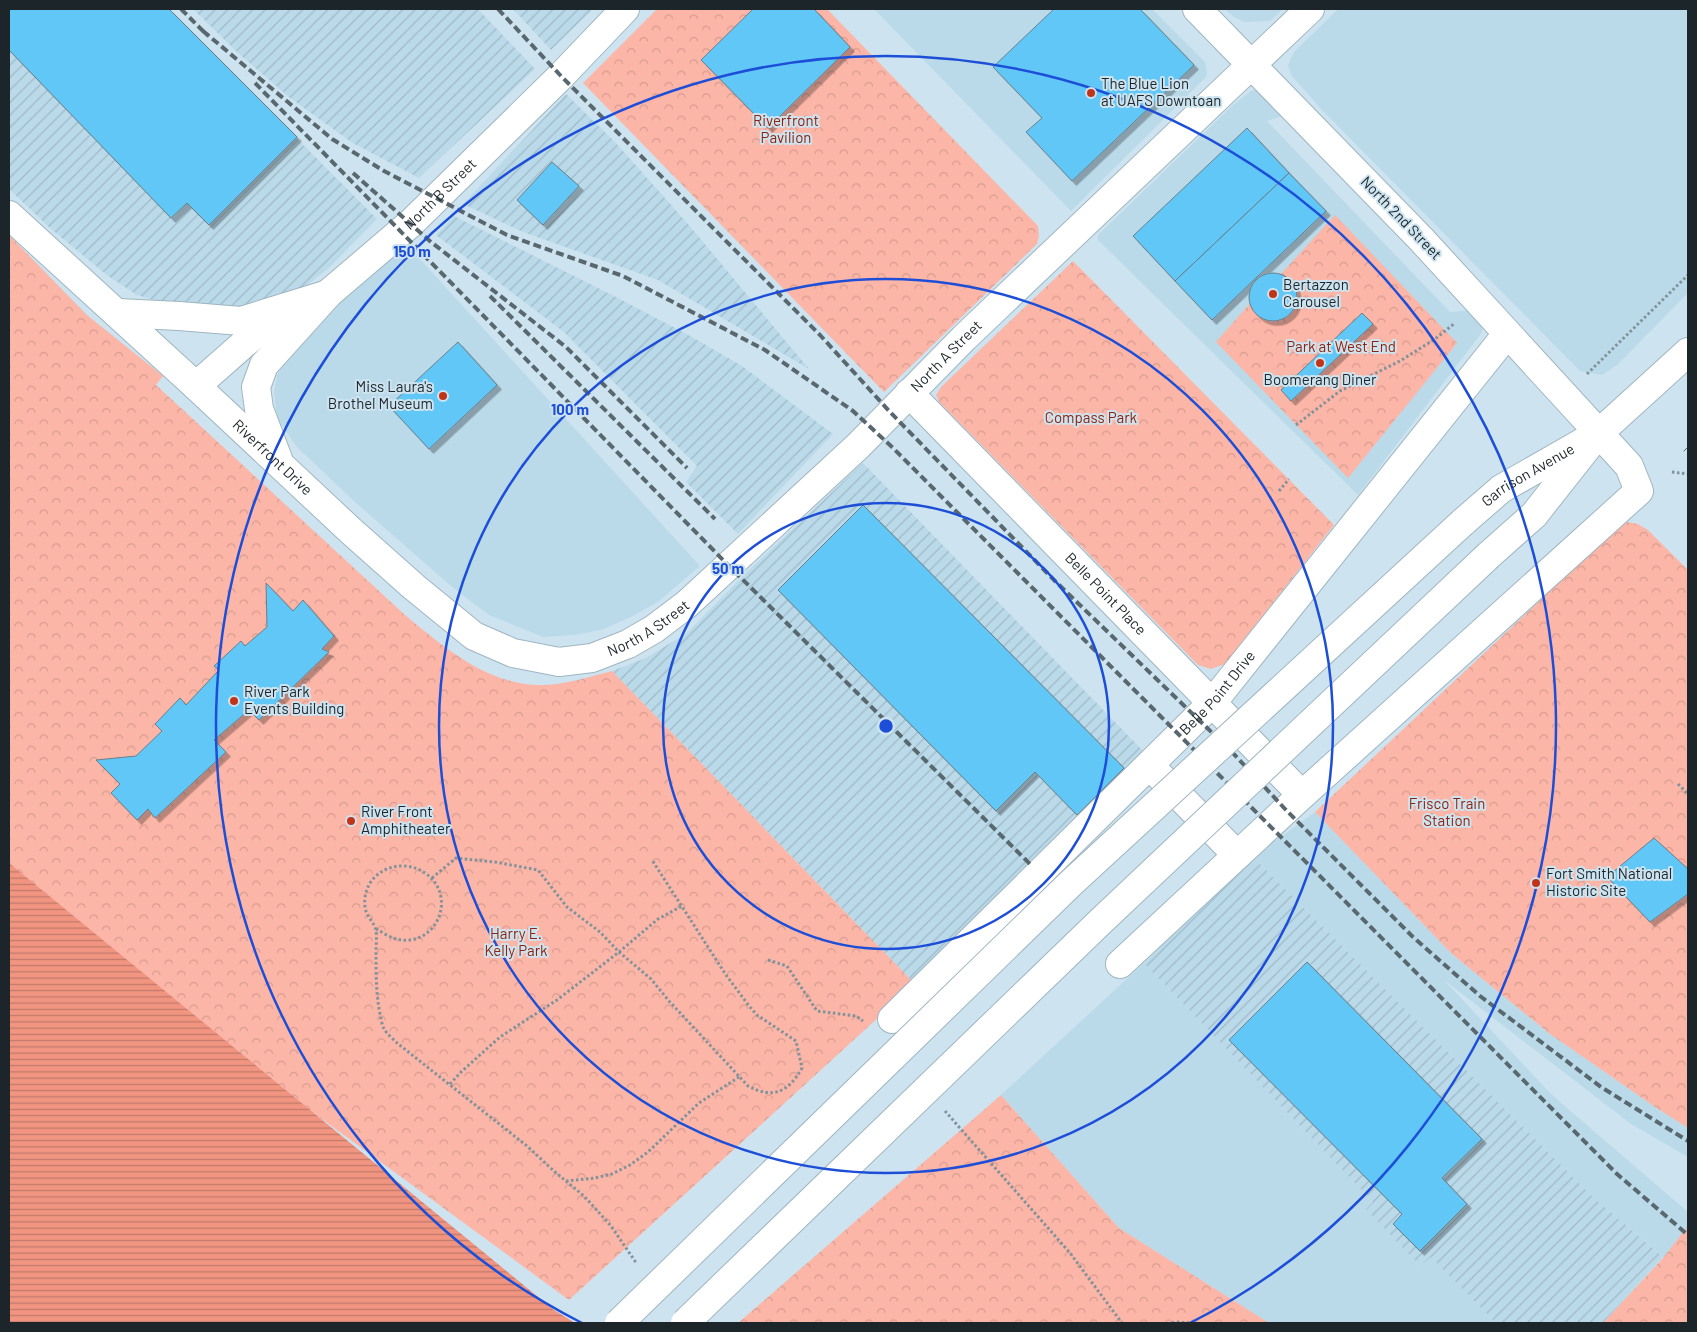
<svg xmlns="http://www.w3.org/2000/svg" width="1697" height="1332" font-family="Barlow,sans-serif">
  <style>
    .built { fill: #bad9e9 }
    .industrial { fill: url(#industrial-furrows) }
    .park { fill: url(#park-crowns) }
    .water { fill: url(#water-rules) }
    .building { fill: #61c7f6; stroke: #6a7f8a; filter: url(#shadow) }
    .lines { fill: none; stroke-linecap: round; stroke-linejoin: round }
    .minor-casing { stroke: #9fb5c0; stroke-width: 30 }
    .major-casing { stroke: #9fb5c0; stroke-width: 30 }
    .highway-casing { stroke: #9fb5c0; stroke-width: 30 }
    .path { stroke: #81929b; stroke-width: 3; stroke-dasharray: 2.5 2.5; stroke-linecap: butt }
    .minor { stroke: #fff; stroke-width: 28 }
    .major { stroke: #fff; stroke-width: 28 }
    .highway { stroke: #fff; stroke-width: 28 }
    .tram { stroke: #59676e; stroke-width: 1 }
    .rail { stroke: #59676e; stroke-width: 4; stroke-dasharray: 8 4; stroke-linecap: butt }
    .highway-bridge-casing { stroke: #9fb5c0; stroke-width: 30; stroke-linecap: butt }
    .highway-bridge { stroke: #fff; stroke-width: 28 }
    .ring { fill: none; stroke: #1d4ed8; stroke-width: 2.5 }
    .poi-dot { fill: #c03519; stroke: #cde4f0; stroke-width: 2 }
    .labels { text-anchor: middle; stroke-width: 4; stroke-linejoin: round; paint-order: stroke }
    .poi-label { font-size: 15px; fill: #1c2529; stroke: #cde4f0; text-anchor: start }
    .park-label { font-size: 15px; fill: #8e240e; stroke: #cde4f0 }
    .street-label { font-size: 15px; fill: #1c2529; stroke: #cde4f0 }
    .centre { fill: #1d4ed8; stroke: #cde4f0; stroke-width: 2.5 }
    .ring-label { font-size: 15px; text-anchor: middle; font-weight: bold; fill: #1d4ed8; stroke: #cde4f0; stroke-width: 4; stroke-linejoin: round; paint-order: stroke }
  </style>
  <defs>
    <pattern id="industrial-furrows" width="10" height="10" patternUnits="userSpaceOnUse" patternTransform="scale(1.25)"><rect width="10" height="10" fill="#bad9e9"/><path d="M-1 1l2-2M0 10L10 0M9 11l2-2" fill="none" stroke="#9fbac8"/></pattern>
    <pattern id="park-crowns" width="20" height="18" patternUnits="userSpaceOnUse" patternTransform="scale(1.25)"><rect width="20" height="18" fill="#fcb6a7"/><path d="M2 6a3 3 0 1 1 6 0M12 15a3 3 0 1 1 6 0" fill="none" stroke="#d79c90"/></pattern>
    <pattern id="water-rules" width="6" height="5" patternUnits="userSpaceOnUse" patternTransform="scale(1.25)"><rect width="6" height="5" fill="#f19581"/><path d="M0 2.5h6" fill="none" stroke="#c2796a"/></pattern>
    <filter id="shadow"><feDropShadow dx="4.5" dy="4.5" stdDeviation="0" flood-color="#0004"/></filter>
  </defs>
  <rect width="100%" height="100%" fill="#cde4f0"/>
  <g class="built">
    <path d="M874,9H1152L1205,62L1207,73L1206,77L1071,211Z"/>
    <path d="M1225,9H1283L1270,21L1244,22L1234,17Z"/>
    <path d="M1338,9H1688V293L1617,365L1602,375L1580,371L1323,111L1291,75L1288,65L1294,52Z"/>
    <path d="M1256,89L1286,115L1267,121L1450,312L1475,310L1485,325L1480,335L1358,495L1098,240V235L1232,106L1251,91Z"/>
    <path d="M408,246L700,566L659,601L631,617L601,630L574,635L543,637L489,615L451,586L355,502L297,447L277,418L274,392L277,376L289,350L329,310L386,262Z"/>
    <path d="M1315,812L1452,954L1550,1034L1655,1107L1688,1128V1157L1631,1124L1444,980L1552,1095L1688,1212V1278L1593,1197L1253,857Z"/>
    <path d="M1144,963L1373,1202L1367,1209L1420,1266L1431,1256L1496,1323H1269L1119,1228L1001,1095Z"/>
  </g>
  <g class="industrial">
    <path d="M9,9H168L377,219L329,268L296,294L254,304L215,311L180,308L137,295L108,276L50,228L9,189Z"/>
    <path d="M193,9H478L535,69L419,178L351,142L289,97L237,52Z"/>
    <path d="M513,9H593L551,50Z"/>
    <path d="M566,94L615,142L688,224L809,369L658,280L523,232L463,204Z"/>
    <path d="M454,216L618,298L692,337L742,366L833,434L738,534L686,482L697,466L564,332L436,235Z"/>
    <path d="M863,463L1146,754L915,984L612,671L646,658L687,633L748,571Z"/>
    <path d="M1253,857L1593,1197L1663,1257L1603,1323H1496L1431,1257L1420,1266L1366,1209L1373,1202L1144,963Z"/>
  </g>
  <g class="park">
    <path d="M657,9H827L1038,226L1039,236L1037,244L884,392L583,83Z"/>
    <path d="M1335,215L1457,343L1348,478L1216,342L1267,284L1281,274Z"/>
    <path d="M9,235L87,315L163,376L156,385L405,615C444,647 485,683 537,685C562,686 588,677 612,671L915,984L569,1300L9,890Z"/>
    <path d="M1073,261L1334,525L1225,664L1211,669L1198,665L939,402L936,395L941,387Z"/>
    <path d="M1627,522L1638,524L1648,530L1688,570V1128L1655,1107L1550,1034L1452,954L1315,812L1615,530Z"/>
    <path d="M1001,1095L1119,1228L1269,1323H738Z"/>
    <path d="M1688,1226V1323H1603L1663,1258Z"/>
  </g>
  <path class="water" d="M9,863L554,1310L575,1323H9Z"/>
  <g class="building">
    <path d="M9,9H169L297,137L209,225L187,203L171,218L9,50Z"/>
    <path d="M753,9H814L850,47L768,128L701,60Z"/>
    <path d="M1054,9H1140L1194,65L1072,181L1026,132L1042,118L993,67Z"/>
    <path d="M1247,128L1289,173L1175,281L1133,236Z"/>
    <path d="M552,162L579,186L543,225L517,200Z"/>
    <path d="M1289,173L1326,211L1212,320L1175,281Z"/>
    <circle cx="1273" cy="297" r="24"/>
    <path d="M1362,313L1373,324L1291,401L1281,390Z"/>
    <path d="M458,342L497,385L429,449L389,406Z"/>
    <path d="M863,505L1124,768L1077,815L1035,772L996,811L778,590Z"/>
    <path d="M266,583L293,611L303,600L334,636L322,649L329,652L259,720L249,710L214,740L226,752L155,818L148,809L137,820L111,793L120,784L96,760L136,756L162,731L155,724L180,698L186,705L219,670L214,666L241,641L245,646L267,627Z"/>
    <path d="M1654,838L1688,869V894L1650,922L1607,877Z"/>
    <path d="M1307,962L1482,1139L1442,1178L1467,1204L1420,1251L1393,1224L1402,1214L1229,1040Z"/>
  </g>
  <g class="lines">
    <defs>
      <g id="minor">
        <path id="s1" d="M9,215L196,386L351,531L414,587L474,636L513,653L559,662L592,658L628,644L654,629L687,604L858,446L964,338L1310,9"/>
        <path d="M118,313L179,316L241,321L328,294"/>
        <path d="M196,386L279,313"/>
        <path id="s2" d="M909,393L1302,795"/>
        <path id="s3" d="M278,459L259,409L256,387L264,365L329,293L411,223L561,76L625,9"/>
        <path d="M1156,772L1237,855"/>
        <path d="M1120,964L1302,795L1639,491L1629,466L1421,239L1197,9"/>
        <path id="s4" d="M892,1019L1212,703L1507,334"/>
      </g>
      <path id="major" d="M1599,433L1688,352"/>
      <g id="highway">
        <path id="s5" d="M1462,523L1501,489L1599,433"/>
        <path d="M1489,555L1534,515L1590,444"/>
      </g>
    </defs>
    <use href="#minor" class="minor-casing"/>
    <use href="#major" class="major-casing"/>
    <use href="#highway" class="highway-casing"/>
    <g class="path">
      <path d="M1587,374L1688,275"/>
      <path d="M1296,425L1340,391L1400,361L1435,339L1455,323"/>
      <path d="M1672,472L1688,474"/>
      <path d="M1279,491L1289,479"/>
      <path d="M1678,784L1688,794"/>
      <path d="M432,878L456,858L495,862L538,870L567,907L600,932L619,952L651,979L669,1001L748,1086C774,1100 789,1091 802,1068L796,1041L757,1015L749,1006L726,975L652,860"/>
      <path d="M376,929C382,932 389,937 396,939C436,949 459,896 425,873C399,855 361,873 365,907C366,916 374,922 376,930C377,938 376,946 376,953C376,973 376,994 380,1014C381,1019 382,1025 384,1029C387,1034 393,1039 397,1043L527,1146L555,1172L584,1196L611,1226L637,1264"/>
      <path d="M768,960L787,966L817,1011L856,1016L863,1021"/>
      <path d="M450,1084L461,1072L500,1037L557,1000L619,952L658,919L682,906"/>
      <path d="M945,1111L1070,1253L1122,1323"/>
      <path d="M566,1181L595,1178L612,1174L630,1165L648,1152L699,1103L739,1077"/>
      <path d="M1172,1323L1175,1322L1193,1323"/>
    </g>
    <use href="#minor" class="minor"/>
    <use href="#major" class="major"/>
    <use href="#highway" class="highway"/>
    <path class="tram" d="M1684,451L1688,447"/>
    <g class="rail">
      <path d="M181,9L207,35"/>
      <path d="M498,9L561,76L820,335L890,412L1054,580L1231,751L1286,810L1413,937L1480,996L1601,1087L1688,1141"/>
      <path d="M203,31L332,139L384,171L507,235L623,276L765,350L853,411L892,447L1617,1174L1688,1235"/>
      <path d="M255,83L728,565L1031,865"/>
      <path d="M353,173L431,242L566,347L687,468"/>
      <path d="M490,296L715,519"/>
    </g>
    <defs>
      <g id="highway-bridge">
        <path d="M619,1323L1070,884L1462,523"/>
        <path d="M685,1323L1100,922L1489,555"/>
      </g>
    </defs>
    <use href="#highway-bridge" class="highway-bridge-casing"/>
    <use href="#highway-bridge" class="highway-bridge"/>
  </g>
  <g class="ring">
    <circle cx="886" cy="726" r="223"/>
    <circle cx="886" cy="726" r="447"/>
    <path d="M582 1323A670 670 0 1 1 1190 1323"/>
  </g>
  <g class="poi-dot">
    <circle cx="1091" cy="93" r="5"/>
    <circle cx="1273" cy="294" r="5"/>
    <circle cx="1320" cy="363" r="5"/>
    <circle cx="443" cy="396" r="5"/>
    <circle cx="234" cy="701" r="5"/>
    <circle cx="351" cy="821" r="5"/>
    <circle cx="1536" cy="883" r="5"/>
  </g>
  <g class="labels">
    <g class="poi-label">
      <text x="1101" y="89">The Blue Lion<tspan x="1101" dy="17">at UAFS Downtoan</tspan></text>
      <text x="1283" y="290">Bertazzon<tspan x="1283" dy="17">Carousel</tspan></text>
      <text x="1320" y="385" text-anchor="middle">Boomerang Diner</text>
      <text x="433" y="392" text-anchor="end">Miss Laura's<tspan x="433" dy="17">Brothel Museum</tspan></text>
      <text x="244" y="697">River Park<tspan x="244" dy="17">Events Building</tspan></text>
      <text x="361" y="817">River Front<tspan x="361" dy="17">Amphitheater</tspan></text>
      <text x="1546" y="879">Fort Smith National<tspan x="1546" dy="17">Historic Site</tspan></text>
    </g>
    <g class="park-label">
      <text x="786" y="126">Riverfront<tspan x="786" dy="17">Pavilion</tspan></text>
      <text x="1341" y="352">Park at West End</text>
      <text x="1091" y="423">Compass Park</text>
      <text x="1447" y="809">Frisco Train<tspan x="1447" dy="17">Station</tspan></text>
      <text x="516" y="939">Harry E.<tspan x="516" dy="17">Kelly Park</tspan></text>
    </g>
    <g class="street-label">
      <text dy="5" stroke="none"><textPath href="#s3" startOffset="345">North B Street</textPath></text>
      <text transform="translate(1401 218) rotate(46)" y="5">North 2nd Street</text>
      <text dy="5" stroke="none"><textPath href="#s1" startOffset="1219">North A Street</textPath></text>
      <text dy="5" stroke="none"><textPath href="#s1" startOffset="358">Riverfront Drive</textPath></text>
      <text dy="5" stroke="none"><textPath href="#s5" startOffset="82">Garrison Avenue</textPath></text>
      <text dy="5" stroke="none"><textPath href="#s2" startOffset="281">Belle Point Place</textPath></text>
      <text dy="5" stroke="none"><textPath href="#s1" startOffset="814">North A Street</textPath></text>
      <text dy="5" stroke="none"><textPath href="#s4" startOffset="461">Belle Point Drive</textPath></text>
    </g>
  </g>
  <circle cx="886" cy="726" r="8" class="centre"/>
  <g class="ring-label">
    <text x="412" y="257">150 m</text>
    <text x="570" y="415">100 m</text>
    <text x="728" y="574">50 m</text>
  </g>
  <rect width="1697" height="1332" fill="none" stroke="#1c2529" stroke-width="20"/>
</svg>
